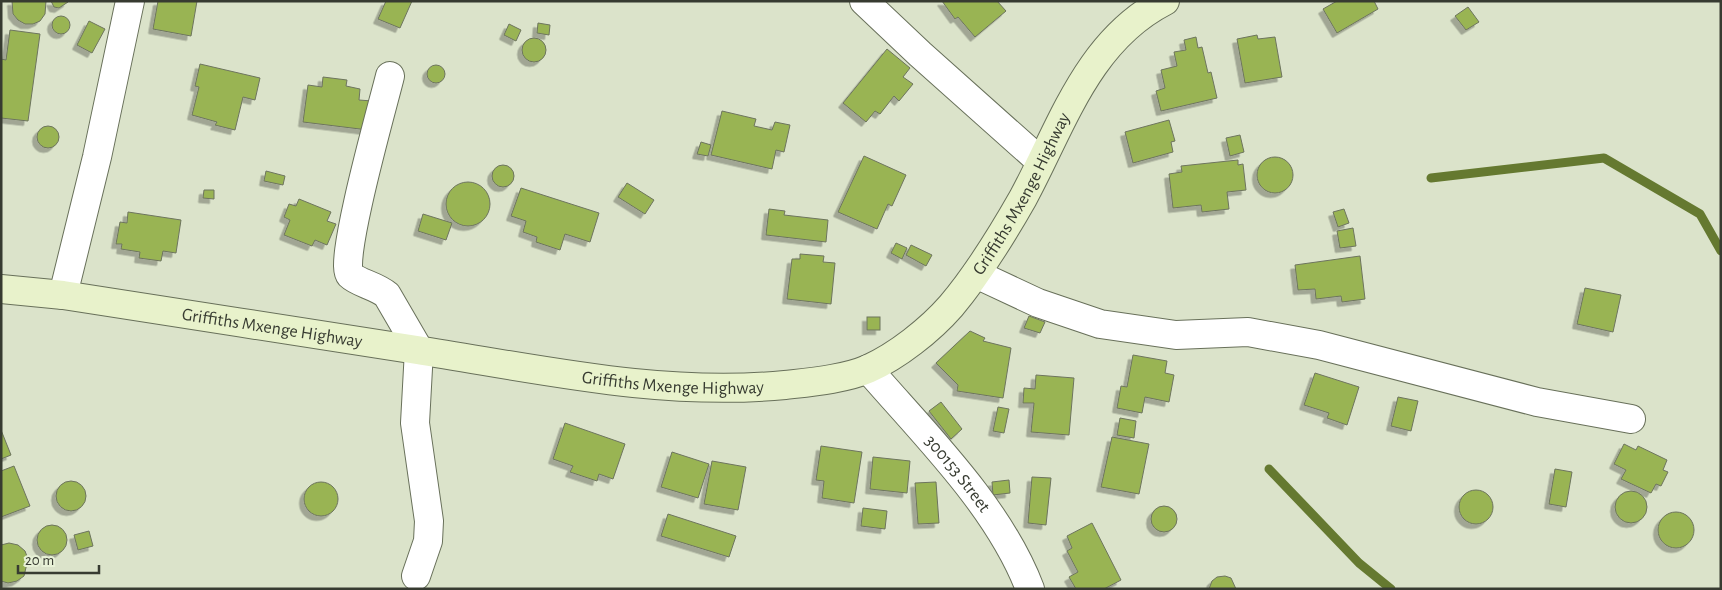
<svg xmlns="http://www.w3.org/2000/svg" width="1722" height="590" font-family="'Alegreya Sans',sans-serif">
  <style>
    .lines { fill: none; stroke-linecap: round; stroke-linejoin: round }
    .stream { stroke: #657930; stroke-width: 9 }
    .building { fill: #99b453; stroke: #6d745e; filter: url(#shadow) }
    .street-casing { stroke: #68705a; stroke-width: 30 }
    .secondary-casing { stroke: #68705a; stroke-width: 30 }
    .street { stroke: #fff; stroke-width: 28 }
    .secondary { stroke: #e8f2cb; stroke-width: 28 }
    .labels { text-anchor: middle; stroke-width: 4.5; stroke-linejoin: round; paint-order: stroke }
    .street-label { font-size: 18px; fill: #373b31; stroke: #e8f1d7 }
  </style>
  <defs>
    <filter id="shadow"><feDropShadow dx="-4.5" dy="4.5" stdDeviation="0" flood-color="#0004"/></filter>
  </defs>
  <rect width="100%" height="100%" fill="#dbe3ca"/>
  <g class="lines">
    <g class="stream">
      <path d="M1431,178L1604,158L1700,214L1721,251"/>
      <path d="M1269,469L1359,563L1391,589"/>
    </g>
  </g>
  <g class="building">
    <path d="M12,1H46L45,14L40,21L33,24H25L18,20L13,14Z"/>
    <path d="M51,1H68V2L59,8L54,7Z"/>
    <path d="M158,1H197L191,36L153,29Z"/>
    <path d="M386,1H412L400,28L378,19Z"/>
    <path d="M942,1H997L1006,11L975,37L958,17L955,19Z"/>
    <path d="M1337,1H1374L1378,9L1337,33L1323,9Z"/>
    <path d="M1468,7L1479,22L1466,30L1455,16Z"/>
    <circle cx="61" cy="25" r="9"/>
    <path d="M89,21L105,29L92,53L77,45Z"/>
    <path d="M538,23L550,25L549,35L537,33Z"/>
    <path d="M509,24L521,30L516,41L504,35Z"/>
    <path d="M10,30L40,34L28,121L1,118V59L6,60Z"/>
    <path d="M1257,35L1258,39L1275,37L1282,77L1245,83L1237,39Z"/>
    <path d="M1196,37L1198,48L1202,47L1208,73L1211,72L1217,98L1161,111L1156,91L1165,88L1161,70L1177,66L1174,52L1186,50L1184,40Z"/>
    <circle cx="534" cy="50" r="12"/>
    <path d="M887,49L910,68L903,77L913,84L899,101L894,96L880,114L875,111L866,122L843,103Z"/>
    <path d="M200,64L260,78L255,100L243,97L235,130L215,125L217,122L192,115L199,87L195,86Z"/>
    <circle cx="436" cy="74" r="9"/>
    <path d="M323,77L347,80L346,86L360,89L359,100L372,101L368,130L303,122L308,85L322,87Z"/>
    <path d="M722,111L756,119L754,126L772,130L775,122L790,125L784,152L776,150L772,169L711,155Z"/>
    <path d="M1169,120L1175,141L1171,142L1173,152L1133,163L1125,132Z"/>
    <circle cx="48" cy="137" r="11"/>
    <path d="M1240,135L1244,152L1230,156L1226,138Z"/>
    <path d="M701,142L711,145L708,156L697,154Z"/>
    <path d="M864,156L906,175L892,206L888,204L877,229L838,212Z"/>
    <circle cx="1275" cy="175" r="18"/>
    <path d="M1238,160V165L1243,164L1246,190L1227,192L1229,209L1202,212L1201,205L1173,208L1169,174L1182,172L1181,166Z"/>
    <circle cx="503" cy="176" r="11"/>
    <path d="M266,171L285,176L283,185L264,181Z"/>
    <circle cx="468" cy="204" r="22"/>
    <path d="M627,183L654,200L645,214L618,197Z"/>
    <path d="M521,188L599,213L590,242L565,234L560,250L536,242L537,237L523,232L526,221L511,216Z"/>
    <path d="M204,190H214V199L203,198Z"/>
    <path d="M299,199L331,212L327,221L336,224L327,245L315,240L312,246L284,235L290,220L284,217L289,204L296,206Z"/>
    <path d="M769,209L785,211L784,215L828,220L826,242L766,235Z"/>
    <path d="M1344,209L1349,223L1338,227L1333,212Z"/>
    <path d="M128,212L181,220L176,253L163,251L161,261L139,258L140,252L121,249L122,244H116L120,222L127,223Z"/>
    <path d="M423,214L452,223L446,240L418,231Z"/>
    <path d="M1353,228L1356,246L1340,248L1337,231Z"/>
    <path d="M896,243L907,248L902,259L891,253Z"/>
    <path d="M911,245L932,255L926,266L906,255Z"/>
    <path d="M800,254L824,256L823,262L835,263L831,304L787,299L792,259H800Z"/>
    <path d="M1360,256L1365,299L1342,302L1341,296L1316,299L1315,289L1298,290L1295,265Z"/>
    <path d="M1585,288L1621,295L1613,332L1577,324Z"/>
    <path d="M1029,316L1045,322L1040,333L1024,328Z"/>
    <rect x="867" y="317" width="13" height="13"/>
    <path d="M970,331L985,338L983,341L1011,348L1003,398L957,391L958,385L936,363Z"/>
    <path d="M1133,355L1167,361L1165,373L1174,375L1169,402L1145,397L1142,413L1117,408L1121,386L1127,387Z"/>
    <path d="M1315,373L1359,387L1347,425L1327,418L1329,413L1304,405Z"/>
    <path d="M1036,375L1074,378L1069,435L1031,432L1034,403H1023L1024,388L1035,389Z"/>
    <path d="M1398,397L1418,401L1411,431L1391,426Z"/>
    <path d="M941,402L962,429L951,439L929,411Z"/>
    <path d="M998,407L1009,409L1004,433L993,431Z"/>
    <path d="M1120,418L1136,421L1134,438L1117,435Z"/>
    <path d="M565,423L625,444L613,479L599,474L597,481L570,472L573,466L553,459Z"/>
    <path d="M1,430L11,455L1,459Z"/>
    <path d="M1112,437L1149,444L1139,494L1101,487Z"/>
    <path d="M1624,444L1636,450L1638,446L1667,460L1663,470L1668,472L1661,486L1656,484L1651,493L1621,479L1626,470L1614,464Z"/>
    <path d="M821,446L862,452L854,503L822,498L824,481L816,480Z"/>
    <path d="M672,452L709,464L698,498L661,487Z"/>
    <path d="M873,457L910,461L907,493L870,489Z"/>
    <path d="M712,461L746,467L738,510L704,504Z"/>
    <path d="M14,466L30,506L1,517V471Z"/>
    <path d="M1555,469L1572,472L1566,507L1549,504Z"/>
    <path d="M1032,477L1051,478L1046,525L1028,523Z"/>
    <path d="M1009,480L1010,493L993,495L992,482Z"/>
    <circle cx="71" cy="496" r="15"/>
    <path d="M936,482L939,523L918,524L915,483Z"/>
    <circle cx="321" cy="499" r="17"/>
    <circle cx="1476" cy="507" r="17"/>
    <circle cx="1631" cy="507" r="16"/>
    <circle cx="1164" cy="519" r="13"/>
    <path d="M863,508L887,511L885,529L861,526Z"/>
    <circle cx="1676" cy="530" r="18"/>
    <path d="M668,514L736,536L729,557L661,536Z"/>
    <path d="M1092,523L1121,580L1104,589H1076L1069,577L1078,572L1067,551L1072,548L1067,536Z"/>
    <circle cx="52" cy="540" r="15"/>
    <path d="M89,531L93,546L78,550L74,535Z"/>
    <path d="M9,543L18,545L25,551L28,559L24,576L17,581L8,583L1,581V545Z"/>
    <path d="M1225,576L1231,578L1236,589H1209L1212,581L1217,577Z"/>
  </g>
  <g class="lines">
    <defs>
      <g id="street">
        <path d="M864,1L920,54L1040,161"/>
        <path d="M390,76C384,101 338,262 350,275C358,283 377,286 387,295L419,350L415,423L429,521L428,541L416,576"/>
        <path d="M976,274L1038,303L1100,324L1176,335L1248,332L1319,345L1537,402L1631,419"/>
        <path d="M63,295L97,157L130,1"/>
        <path id="s1" d="M868,369C925,435 999,507 1030,589"/>
      </g>
      <g id="secondary">
        <path id="s2" d="M1,289L63,295C181,314 299,331 417,350C539,369 661,397 785,385C811,382 845,379 868,369C897,356 930,330 951,306C978,274 1002,235 1023,198C1062,126 1087,41 1165,1"/>
      </g>
    </defs>
    <use href="#street" class="street-casing"/>
    <use href="#secondary" class="secondary-casing"/>
    <use href="#street" class="street"/>
    <use href="#secondary" class="secondary"/>
  </g>
  <g class="labels">
    <g class="street-label">
      <text dy="6" stroke="none"><textPath href="#s2" startOffset="1114">Griffiths Mxenge Highway</textPath></text>
      <text dy="6" stroke="none"><textPath href="#s2" startOffset="274">Griffiths Mxenge Highway</textPath></text>
      <text dy="6" stroke="none"><textPath href="#s2" startOffset="679">Griffiths Mxenge Highway</textPath></text>
      <text dy="6" stroke="none"><textPath href="#s1" startOffset="138">300153 Street</textPath></text>
    </g>
  </g>
  <rect width="1722" height="590" fill="none" stroke="#373b31" stroke-width="5"/>
  <path d="M18 565v8h81v-8" fill="none" stroke="#373b31" stroke-width="2.5"/>
  <text x="25" y="565" font-size="15" fill="#373b31" stroke="#e8f1d7" stroke-width="4" paint-order="stroke">20 m</text>
</svg>
